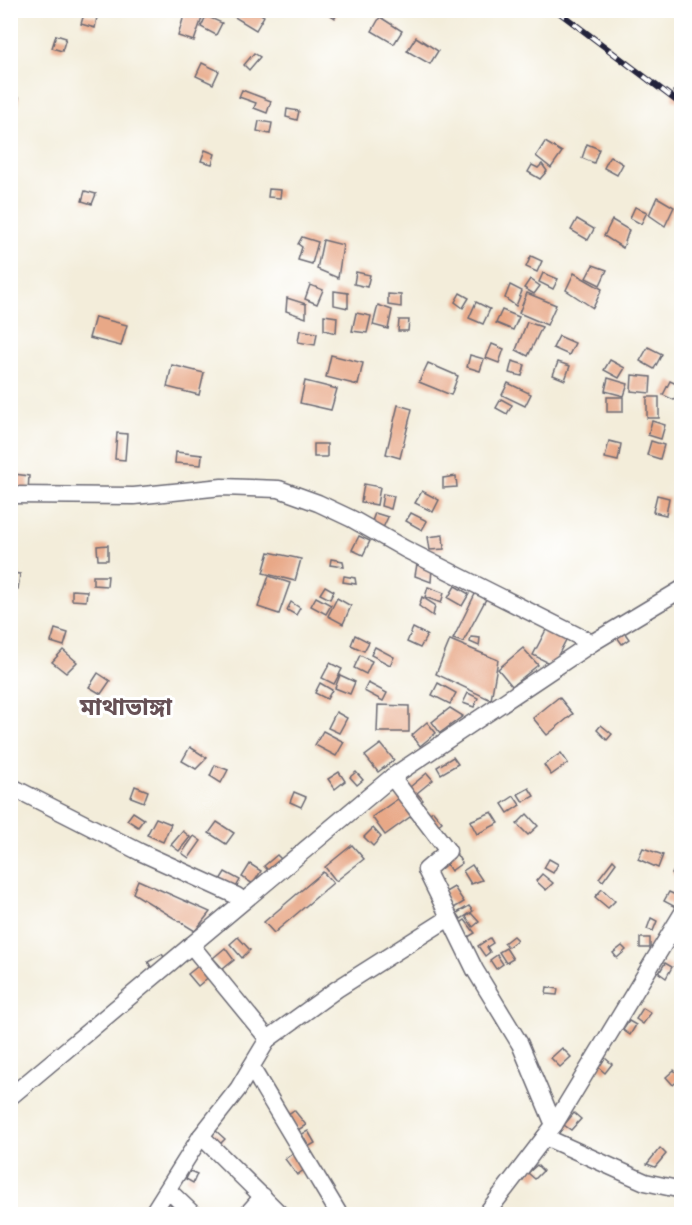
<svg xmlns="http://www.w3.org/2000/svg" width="692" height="1225" font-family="Pangolin,'Noto Sans Bengali',sans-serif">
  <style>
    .building { fill: #e8a887 }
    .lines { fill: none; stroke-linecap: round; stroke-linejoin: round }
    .street-casing { stroke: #6b6973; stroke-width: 19 }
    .street { stroke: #fff; stroke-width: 16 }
    .rail-casing { stroke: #22223b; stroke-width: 6 }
    .rail { stroke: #fff; stroke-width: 4; stroke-dasharray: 11; stroke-linecap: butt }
    .labels { text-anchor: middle; stroke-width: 6; stroke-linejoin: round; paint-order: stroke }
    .district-label { font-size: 24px; font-weight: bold; fill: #675156; stroke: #fff }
  </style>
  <rect width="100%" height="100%" fill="#fff"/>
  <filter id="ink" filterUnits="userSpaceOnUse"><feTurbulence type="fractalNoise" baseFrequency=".0167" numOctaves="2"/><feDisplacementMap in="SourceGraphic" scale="12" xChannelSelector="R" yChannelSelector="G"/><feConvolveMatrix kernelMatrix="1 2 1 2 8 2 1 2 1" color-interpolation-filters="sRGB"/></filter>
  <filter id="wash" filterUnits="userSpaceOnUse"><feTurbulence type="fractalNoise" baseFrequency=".008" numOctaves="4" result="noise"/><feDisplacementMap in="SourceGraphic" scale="24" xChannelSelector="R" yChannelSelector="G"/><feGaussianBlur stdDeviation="1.35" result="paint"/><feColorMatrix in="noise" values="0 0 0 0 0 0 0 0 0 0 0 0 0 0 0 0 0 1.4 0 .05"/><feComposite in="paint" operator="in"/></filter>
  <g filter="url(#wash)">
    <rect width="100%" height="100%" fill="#f3edda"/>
    <g id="blocks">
      <g class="building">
        <path d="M237,10H254L264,16L256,30L233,16Z"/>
        <path d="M323,10H339L335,18Z"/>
        <path d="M185,12L202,18L194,41L178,36Z"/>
        <path d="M84,14L97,17L95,28L81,24Z"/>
        <path d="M206,16L222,23L216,35L201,27Z"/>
        <path d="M380,17L402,31L394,44L372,31Z"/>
        <path d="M56,35L66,38L62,51L52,48Z"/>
        <path d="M416,37L438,51L430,64L407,51Z"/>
        <path d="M254,53L260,57L249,70L244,65Z"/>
        <path d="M202,63L219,71L213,84L196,76Z"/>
        <path d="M242,90L271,101L267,113L254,108L256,103L239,97Z"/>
        <path d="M673,91L682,93V102L672,100Z"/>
        <path d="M10,96L19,97L15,115L10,114Z"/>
        <path d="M287,109L299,111L297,120L286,117Z"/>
        <path d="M259,121L272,123L270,134L257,131Z"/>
        <path d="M545,142L562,152L551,168L536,156Z"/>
        <path d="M587,144L599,149L594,163L582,158Z"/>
        <path d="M205,150L215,154L212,164L201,161Z"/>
        <path d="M610,156L623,164L617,175L604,168Z"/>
        <path d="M542,164L547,171L540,179L528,172L532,165L538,168Z"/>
        <path d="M269,189L281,190L280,198L268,197Z"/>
        <path d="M85,191L96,194L92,204L82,201Z"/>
        <path d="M657,197L674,207L665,226L649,215Z"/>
        <path d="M635,207L647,212L641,224L630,218Z"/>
        <path d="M577,219L594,229L588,240L571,230Z"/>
        <path d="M612,220L629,230L623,248L604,236Z"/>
        <path d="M302,237L318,242L312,264L298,260L302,247L298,244Z"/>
        <path d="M323,240L343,245L338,278L317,269Z"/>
        <path d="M531,256L542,261L537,272L526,267Z"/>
        <path d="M593,265L607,270L600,285L586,278Z"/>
        <path d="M356,272L370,275L367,287L354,284Z"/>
        <path d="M543,273L558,279L553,289L539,282Z"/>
        <path d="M574,273L602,289L593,308L566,290Z"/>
        <path d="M530,279L540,286L534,294L524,288Z"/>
        <path d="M310,285L323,290L317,304L305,299Z"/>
        <path d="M510,285L522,291L516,306L505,298Z"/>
        <path d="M334,291L348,293V308L334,305Z"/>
        <path d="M460,293L469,298L463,308L455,302Z"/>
        <path d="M527,293L556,305L547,325L519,313Z"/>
        <path d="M388,294L401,295V307L388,305Z"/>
        <path d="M287,298L306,304V318L286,311Z"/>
        <path d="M476,302L490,309L483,324L469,318Z"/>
        <path d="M378,305L392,310L388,329L373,325Z"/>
        <path d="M502,310L519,317L513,330L496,323Z"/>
        <path d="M356,313L371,316L367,333L352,331Z"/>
        <path d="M324,315L337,317L336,333L324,330Z"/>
        <path d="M95,317L127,325L121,346L89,338Z"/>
        <path d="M399,320H409L408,331H398Z"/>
        <path d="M527,322L542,327L528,356L516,350Z"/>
        <path d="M300,330L317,333L315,345L298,342Z"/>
        <path d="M559,336L575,343L569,355L553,348Z"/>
        <path d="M492,344L504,349L499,363L486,358Z"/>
        <path d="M648,347L662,354L654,369L640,361Z"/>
        <path d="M331,355L363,363L358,385L326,377Z"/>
        <path d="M470,355L484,359L480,371L467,367Z"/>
        <path d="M610,360L625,368L619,378L604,370Z"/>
        <path d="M512,361L525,365L522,376L509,373Z"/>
        <path d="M558,362L570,366L565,380L553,375Z"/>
        <path d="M428,363L458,376L451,395L419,382Z"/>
        <path d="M172,365L204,373L199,395L167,387Z"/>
        <path d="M632,375L651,377L650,393L631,391Z"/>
        <path d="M608,378L628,384L624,396L605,391Z"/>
        <path d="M305,381L337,389L331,410L300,403Z"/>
        <path d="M670,381L681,386L674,400L663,395Z"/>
        <path d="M508,383L531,394L525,406L502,395Z"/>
        <rect x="607" y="397" width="16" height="15"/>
        <rect x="647" y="397" width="12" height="21"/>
        <path d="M501,399L512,405L507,414L496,408Z"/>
        <path d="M398,405L412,409L400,458L386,454Z"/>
        <path d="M652,421L665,425L661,439L648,435Z"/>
        <path d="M117,433L127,434L125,460L115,459Z"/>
        <path d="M609,441L621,444L618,461L605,458Z"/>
        <path d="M651,441L664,445L660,459L647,455Z"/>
        <rect x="314" y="444" width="13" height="13"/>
        <path d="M176,452L202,455L201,465L175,463Z"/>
        <path d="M14,474L29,476L28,491L13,489Z"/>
        <path d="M456,476L457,487L443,488V478Z"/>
        <path d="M364,484L380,487L377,505L361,502Z"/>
        <path d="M422,491L439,500L433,512L415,503Z"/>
        <path d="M383,494L394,496L391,509L381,506Z"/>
        <path d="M657,495L669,498L666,515L653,512Z"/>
        <path d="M375,513L388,517L382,530L371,524Z"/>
        <path d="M411,513L427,521L422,530L406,521Z"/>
        <path d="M443,535L444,549L430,550L428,537Z"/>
        <path d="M359,536L370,541L363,555L352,550Z"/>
        <path d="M108,545V560H98L97,546Z"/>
        <path d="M269,552L301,559L295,581L263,573Z"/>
        <path d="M331,559L343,561L344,567L330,565Z"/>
        <path d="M417,564L432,568L431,582L415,576Z"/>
        <path d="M10,573L20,574L18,589L10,588Z"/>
        <path d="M93,576H108L107,586L93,585Z"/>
        <path d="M269,576L290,583L279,614L258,607Z"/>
        <path d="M344,576L355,578L356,584L343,582Z"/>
        <path d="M325,586L334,591L330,599L320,594Z"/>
        <path d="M455,586L469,594L462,606L448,598Z"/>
        <path d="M428,587L444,593L441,603L425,597Z"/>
        <path d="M72,590L87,591L86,601L72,600Z"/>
        <path d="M476,592L486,599L463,642L453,639Z"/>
        <path d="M316,597L331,605L326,614L311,606Z"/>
        <path d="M422,597L435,605L433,616L419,606Z"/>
        <path d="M337,598L351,606L343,624L328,616Z"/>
        <path d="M291,602L300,608L296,615L287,610Z"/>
        <path d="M548,626L568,636L553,665L533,655Z"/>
        <path d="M413,628L427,635L420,648L407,642Z"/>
        <path d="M55,629L68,633L64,646L51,642Z"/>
        <path d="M624,632L629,639L622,644L617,637Z"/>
        <path d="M355,635L369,642L364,651L351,645Z"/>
        <path d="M471,637L480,638L479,646L470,642Z"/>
        <path d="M450,640L498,660L491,700L436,674Z"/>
        <path d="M375,647L394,657L390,665L371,655Z"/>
        <path d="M523,648L538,665L512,686L498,669Z"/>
        <path d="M63,650L77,662L66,673L52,662Z"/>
        <path d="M360,655L372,661L366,674L354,668Z"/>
        <path d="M330,663L342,669L334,684L322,678Z"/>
        <path d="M98,673L110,681L101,694L89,687Z"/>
        <path d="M340,675L355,682L350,694L335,688Z"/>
        <path d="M320,683L332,690L327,699L315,693Z"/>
        <path d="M368,683L387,693L383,701L364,691Z"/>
        <path d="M438,683L456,693L450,704L432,695Z"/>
        <path d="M468,693L478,698L474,707L463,703Z"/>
        <path d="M559,697L573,714L547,735L533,718Z"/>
        <path d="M378,705L409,706V732H377Z"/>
        <path d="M450,708L463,716L440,733L432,722Z"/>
        <path d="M336,712L347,718L339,733L328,728Z"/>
        <path d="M427,722L436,733L420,746L412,735Z"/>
        <path d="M601,725L612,734L607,740L597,730Z"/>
        <path d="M323,731L344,742L336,756L315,745Z"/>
        <path d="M381,744L394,760L378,772L365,756Z"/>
        <path d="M190,747L207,758L196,769L182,761Z"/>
        <path d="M561,753L568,763L551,775L544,765Z"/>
        <path d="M453,757L458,764L441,774L437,767Z"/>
        <path d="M215,765L228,770L221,783L210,776Z"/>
        <path d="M339,772L345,781L335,789L328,779Z"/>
        <path d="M356,772L363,780L357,785L350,777Z"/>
        <path d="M427,773L433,780L417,793L423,800L416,805L405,791Z"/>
        <path d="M135,786L148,791L144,802L131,797Z"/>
        <path d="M529,788L534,796L523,802L518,794Z"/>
        <path d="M294,792L306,797L301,807L290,802Z"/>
        <path d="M402,796L414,814L385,835L372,817Z"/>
        <path d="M514,796L520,805L508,813L502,804Z"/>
        <path d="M433,811L442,822L436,827L427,815Z"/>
        <path d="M133,812L144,819L138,827L127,820Z"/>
        <path d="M492,812L499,823L477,834L470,821Z"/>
        <path d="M527,814L538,826L528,835L517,824Z"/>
        <path d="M156,818L171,824L163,842L147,835Z"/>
        <path d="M217,822L234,833L226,844L209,833Z"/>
        <path d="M373,828L381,837L373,846L364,837Z"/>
        <path d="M183,831L190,837L179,851L171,845Z"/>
        <path d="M194,836L201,841L189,858L182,853Z"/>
        <path d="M352,845L364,859L336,881L325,867Z"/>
        <path d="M643,848L663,855L658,868L638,859Z"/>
        <path d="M455,852L462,863L451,871L443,859Z"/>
        <path d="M277,855L283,861L271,873L264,866Z"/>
        <path d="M549,859L558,864L553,873L544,868Z"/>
        <path d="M613,860L616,863L603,881L599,878Z"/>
        <path d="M250,864L261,871L253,884L242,877Z"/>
        <path d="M472,865L482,880L471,884L463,871Z"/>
        <path d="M677,865L682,867V880L672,874Z"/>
        <path d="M225,872L240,880L235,889L220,880Z"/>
        <path d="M323,872L333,883L274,933L264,922Z"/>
        <path d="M542,874L553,883L546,890L536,881Z"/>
        <path d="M138,880L210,912L195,931L133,893Z"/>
        <path d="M454,887L464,902L454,908L444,893Z"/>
        <path d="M602,889L615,901L608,908L595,897Z"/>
        <path d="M669,892L682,898L679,909L664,901Z"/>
        <path d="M469,906L473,911L461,919L457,913Z"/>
        <path d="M471,913L479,922L473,927L466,917Z"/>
        <path d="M651,918L657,921L653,931L647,929Z"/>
        <path d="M465,920L475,933L468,937L458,925Z"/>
        <path d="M682,933V950L674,945Z"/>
        <path d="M513,936L517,940L508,947L504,943Z"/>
        <path d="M238,937L250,950L242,958L230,944Z"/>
        <path d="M490,938L493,943L487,947L490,952L485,956L478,946Z"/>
        <rect x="640" y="938" width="10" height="10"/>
        <path d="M622,946L626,950L617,958L613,953Z"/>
        <path d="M225,948L234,960L223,969L213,958Z"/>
        <path d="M506,948L513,959L506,963L499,952Z"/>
        <path d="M162,954L167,962L153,970L148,962Z"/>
        <path d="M497,955L503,964L496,969L490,960Z"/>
        <path d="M202,963L211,975L198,986L188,974Z"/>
        <path d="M665,963L672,967L666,978L659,973Z"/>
        <path d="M547,987L558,989L557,995L546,994Z"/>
        <path d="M643,1008L651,1013L643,1024L636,1019Z"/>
        <path d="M629,1021L636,1025L630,1035L623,1030Z"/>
        <path d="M562,1048L571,1057L560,1067L551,1058Z"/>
        <path d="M605,1058L612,1064L605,1073L598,1067Z"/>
        <path d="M674,1070L681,1078L673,1085L666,1077Z"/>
        <path d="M294,1110L306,1125L298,1130L287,1115Z"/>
        <path d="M574,1113L581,1119L571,1130L564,1125Z"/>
        <path d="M215,1130L225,1139L219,1145L209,1136Z"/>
        <path d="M308,1131L315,1143L308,1147L302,1134Z"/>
        <path d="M660,1148L666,1154L655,1167L647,1164Z"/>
        <path d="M297,1150L309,1166L297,1175L285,1159Z"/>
        <path d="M537,1165L543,1171L535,1179L528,1173Z"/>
        <path d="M190,1171L197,1174L193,1183L186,1179Z"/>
      </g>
    </g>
  </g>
  <g filter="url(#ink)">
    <use href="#blocks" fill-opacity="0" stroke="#6b6973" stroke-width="1.5"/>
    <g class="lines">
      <defs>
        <g id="street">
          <path d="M10,495L134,496L222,487L279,489L318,503L352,519L405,549L592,643"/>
          <path d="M392,777L448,851L426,870L475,970L520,1044L554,1125L486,1214"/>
          <path d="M10,786L140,852L237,896"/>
          <path d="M191,945L268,1039L251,1067L339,1214"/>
          <path d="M268,1039L337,989L449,918"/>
          <path d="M10,1097L392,777L592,643L682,589"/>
          <path d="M554,1125L682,914"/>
          <path d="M201,1136L280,1214"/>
          <path d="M545,1137L645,1182L682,1190"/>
          <path d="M168,1190L193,1214"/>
          <path d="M152,1214L201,1136L238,1089L251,1067"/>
          <path d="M247,1214L263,1196"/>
        </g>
      </defs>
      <use href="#street" class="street-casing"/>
      <use href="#street" class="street"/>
      <defs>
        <path id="rail" d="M556,10L682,105"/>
      </defs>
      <use href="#rail" class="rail-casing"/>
      <use href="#rail" class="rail"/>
    </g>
  </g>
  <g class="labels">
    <g class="district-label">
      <text x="126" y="715">মাথাভাঙ্গা</text>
    </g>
  </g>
  <rect width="692" height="1225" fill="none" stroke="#fff" stroke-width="36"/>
</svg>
